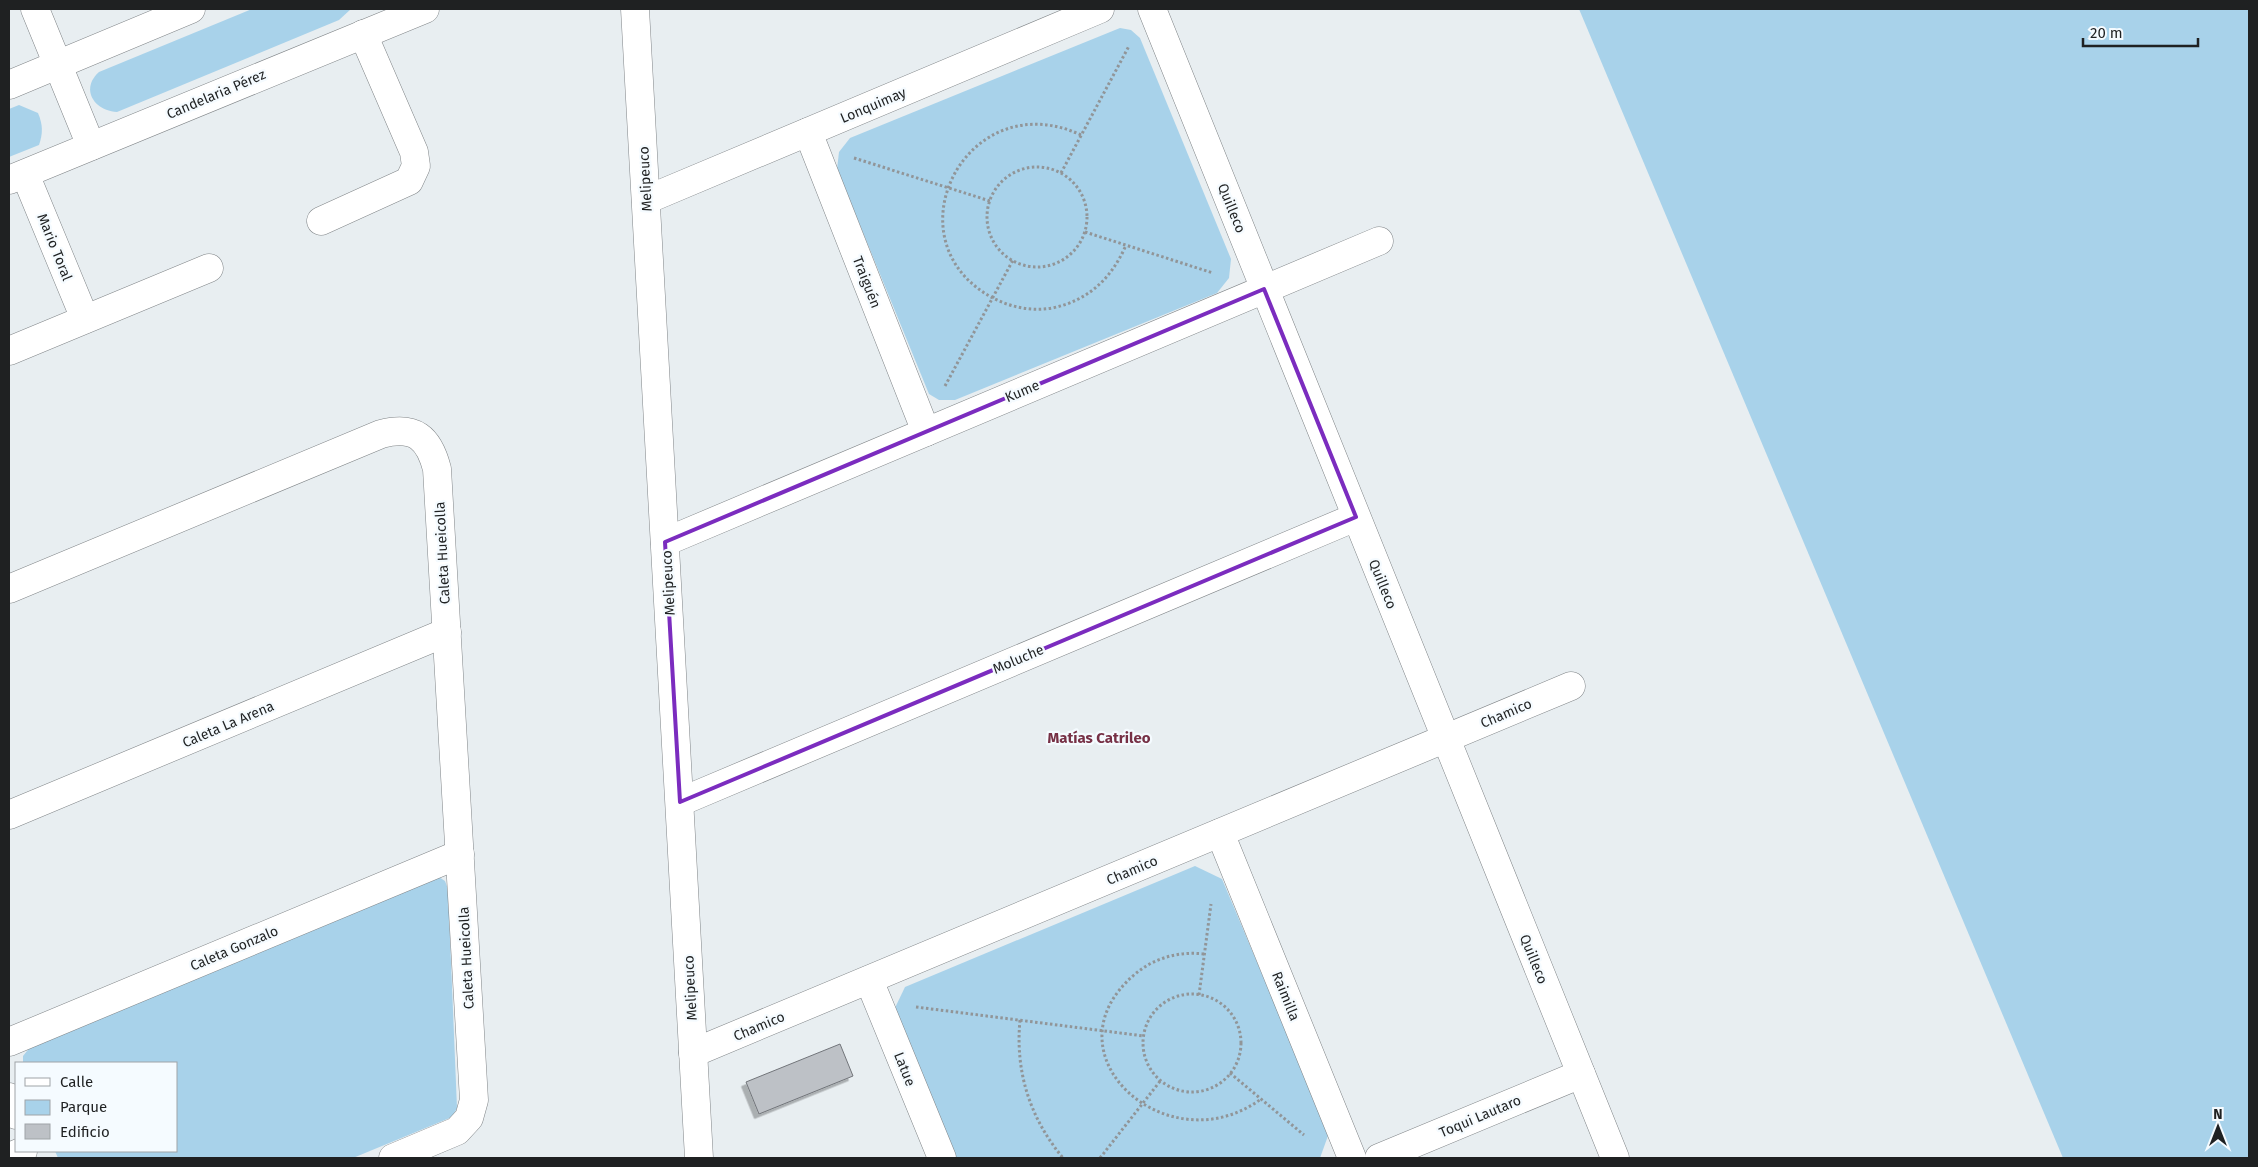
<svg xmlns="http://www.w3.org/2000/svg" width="2258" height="1167" font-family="'Fira Sans',sans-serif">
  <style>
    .green { fill: #a8d2ea }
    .building { fill: #bdc1c6; stroke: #72757a; filter: url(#shadow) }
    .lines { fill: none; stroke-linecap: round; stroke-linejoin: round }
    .street-casing { stroke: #808588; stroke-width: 29 }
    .secondary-casing { stroke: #808588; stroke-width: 29 }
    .path { stroke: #919598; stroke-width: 3; stroke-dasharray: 2.5 2.5; stroke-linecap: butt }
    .street { stroke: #fff; stroke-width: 28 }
    .secondary { stroke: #fff; stroke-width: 28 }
    .marked { fill: none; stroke: #7b2cbf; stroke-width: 4; stroke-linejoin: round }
    .labels { text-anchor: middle; stroke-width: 4.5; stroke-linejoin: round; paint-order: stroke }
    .street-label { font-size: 14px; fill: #1f2122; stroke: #f5fbff }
    .neighbourhood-label { font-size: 15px; font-weight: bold; fill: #763045; stroke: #f5fbff }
  </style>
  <defs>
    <filter id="shadow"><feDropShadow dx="-4.5" dy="4.5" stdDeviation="0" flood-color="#0004"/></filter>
  </defs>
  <rect width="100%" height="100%" fill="#e8eef1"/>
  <g class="green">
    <path d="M252,9H351L339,20L117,112C94,111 80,89 99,72Z"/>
    <path d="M1579,9H2249V1158H2063Z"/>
    <path d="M1120,28L1131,30L1140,38L1231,259L1229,278L1217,293L955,400H939L929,394L837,169L839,152L850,138Z"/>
    <path d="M19,105L38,113C43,125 43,133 39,145L9,157V109Z"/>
    <path d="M1195,866L1222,879L1329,1133L1320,1158H955L893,1012L905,987Z"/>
    <path d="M439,877L445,881L448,889L457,1108L452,1117L353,1158H58L55,1151H176V1063H23V1056L31,1046Z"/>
  </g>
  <path class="building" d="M840,1044L853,1076L759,1114L746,1082Z"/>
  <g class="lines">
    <defs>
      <g id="street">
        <path d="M35,9L91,146"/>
        <path d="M635,9L699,1158"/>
        <path d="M1152,9L1615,1158"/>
        <path d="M808,132L926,432"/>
        <path d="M25,174L85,319"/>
        <path d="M646,200L1100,9"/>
        <path d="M321,221L409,181L416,166L414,152L363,34"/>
        <path d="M9,351L209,268"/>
        <path d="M665,542L1379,241"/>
        <path d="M9,589L381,434C415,425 429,438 437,469L474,1100L469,1118L457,1131L393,1158"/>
        <path d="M680,802L1356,517"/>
        <path d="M9,815L447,632"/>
        <path d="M1220,833L1352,1158"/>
        <path d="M869,980L942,1158"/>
        <path d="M9,1042L460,854"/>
        <path d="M693,1053L1571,686"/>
        <path d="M9,1097L16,1115"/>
        <path d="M9,1157L23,1151"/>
        <path d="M1379,1158L1581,1074"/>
      </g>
      <g id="secondary">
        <path d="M9,85L191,9"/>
        <path d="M9,180L425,9"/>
      </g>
    </defs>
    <use href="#street" class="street-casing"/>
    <use href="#secondary" class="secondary-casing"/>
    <g class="path">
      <path d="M1081,135C970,83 889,233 986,294C1005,306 1029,312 1052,308C1088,301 1112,278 1126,245"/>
      <path d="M854,158L990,201"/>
      <circle cx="1037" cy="217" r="50"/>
      <path d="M1061,173L1129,46"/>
      <path d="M1085,232L1213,273"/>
      <path d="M945,386L1013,260"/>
      <path d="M1204,954C1179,951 1153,958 1134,975C1042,1054 1168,1167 1261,1099"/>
      <circle cx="1192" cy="1043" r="49"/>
      <path d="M1199,995L1211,904"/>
      <path d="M916,1007L1144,1036"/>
      <path d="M1020,1020C1015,1072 1030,1118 1063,1158"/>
      <path d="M1230,1073L1304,1135"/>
      <path d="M1100,1158L1161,1080"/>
    </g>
    <use href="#street" class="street"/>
    <use href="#secondary" class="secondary"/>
  </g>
  <path class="marked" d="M1264,289L1356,517L680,802L665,542Z"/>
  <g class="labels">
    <g class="street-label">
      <text transform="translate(216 94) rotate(-23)" y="5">Candelaria Pérez</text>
      <text transform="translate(873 105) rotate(-23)" y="5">Lonquimay</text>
      <text transform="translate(645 179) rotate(-93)" y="5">Melipeuco</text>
      <text transform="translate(1232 208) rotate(68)" y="5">Quilleco</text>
      <text transform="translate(55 247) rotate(68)" y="5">Mario Toral</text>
      <text transform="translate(867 282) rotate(69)" y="5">Traiguén</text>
      <text transform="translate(1022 391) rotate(-23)" y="5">Kume</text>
      <text transform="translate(442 553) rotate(-93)" y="5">Caleta Hueicolla</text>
      <text transform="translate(668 583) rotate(-93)" y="5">Melipeuco</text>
      <text transform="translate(1383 584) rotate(68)" y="5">Quilleco</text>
      <text transform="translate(1018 659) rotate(-23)" y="5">Moluche</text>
      <text transform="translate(1506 713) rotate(-23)" y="5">Chamico</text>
      <text transform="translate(228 724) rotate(-23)" y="5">Caleta La Arena</text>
      <text transform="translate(1132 870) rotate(-23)" y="5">Chamico</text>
      <text transform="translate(234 948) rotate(-23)" y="5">Caleta Gonzalo</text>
      <text transform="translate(466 958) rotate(-93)" y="5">Caleta Hueicolla</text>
      <text transform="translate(1534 959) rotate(68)" y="5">Quilleco</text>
      <text transform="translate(690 988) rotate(-93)" y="5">Melipeuco</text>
      <text transform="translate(1286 996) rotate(68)" y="5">Raimilla</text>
      <text transform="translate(759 1026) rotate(-23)" y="5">Chamico</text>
      <text transform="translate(905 1069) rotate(68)" y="5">Latue</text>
      <text transform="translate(1480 1116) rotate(-23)" y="5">Toqui Lautaro</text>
    </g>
    <g class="neighbourhood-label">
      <text x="1099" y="743">Matías Catrileo</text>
    </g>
  </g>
  <rect width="2258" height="1167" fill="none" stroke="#1f2122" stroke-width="20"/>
  <rect x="15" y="1062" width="162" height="90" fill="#f5fbff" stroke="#9fa4a7"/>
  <rect x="25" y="1078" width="25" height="8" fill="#ffffff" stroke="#9fa4a7"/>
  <text x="60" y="1087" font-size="15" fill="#1f2122">Calle</text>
  <rect x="25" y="1100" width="25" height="15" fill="#a8d2ea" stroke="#9fa4a7"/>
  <text x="60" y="1112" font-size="15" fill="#1f2122">Parque</text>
  <rect x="25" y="1124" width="25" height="15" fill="#bdc1c6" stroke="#9fa4a7"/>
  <text x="60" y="1137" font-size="15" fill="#1f2122">Edificio</text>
  <g transform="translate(2218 1127)" stroke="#f5fbff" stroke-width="4" paint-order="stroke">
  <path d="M0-4L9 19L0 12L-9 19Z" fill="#1f2122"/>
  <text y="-8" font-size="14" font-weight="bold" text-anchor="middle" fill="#1f2122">N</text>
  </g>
  <path d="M2083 38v8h115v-8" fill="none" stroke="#1f2122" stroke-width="2.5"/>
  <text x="2090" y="38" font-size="15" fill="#1f2122" stroke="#f5fbff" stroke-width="4" paint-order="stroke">20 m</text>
</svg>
